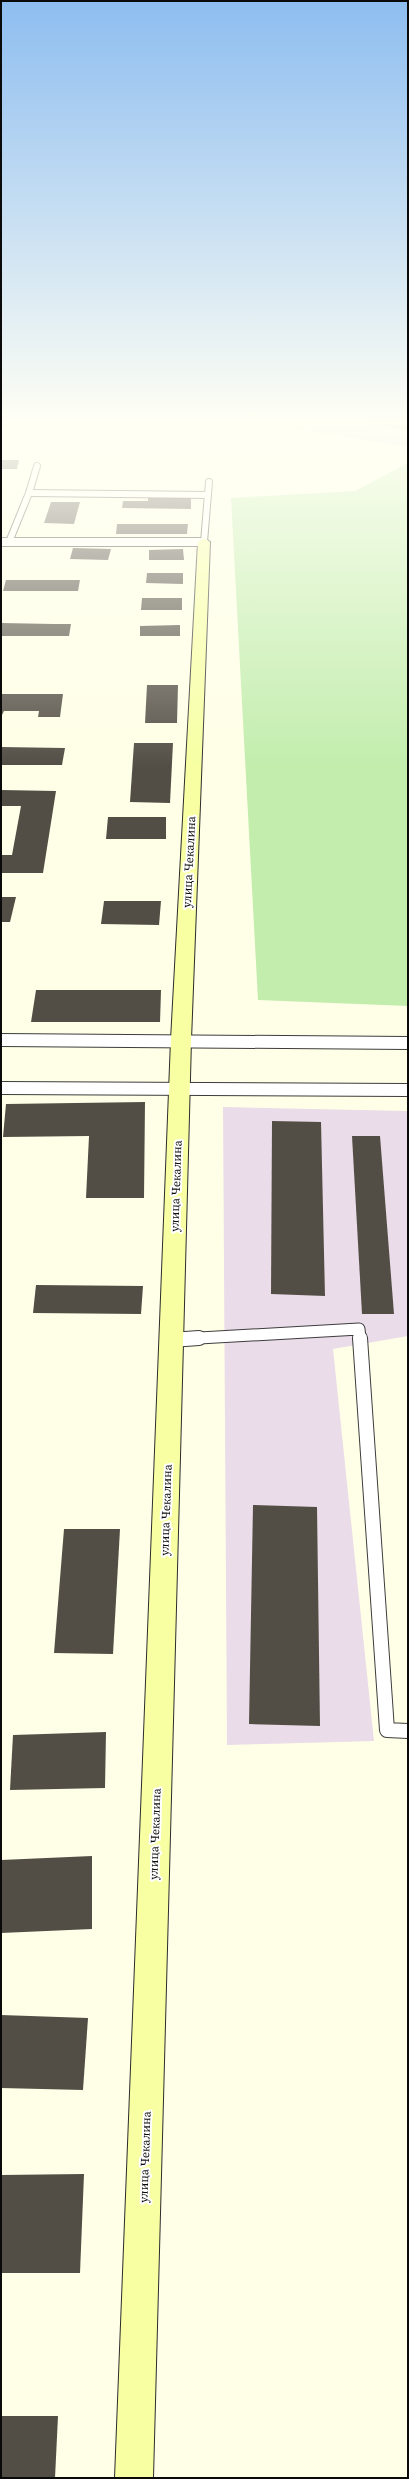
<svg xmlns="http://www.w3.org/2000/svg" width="409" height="2479" font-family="'Source Serif 4',serif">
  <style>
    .industrial { fill: #ebdce9 }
    .green { fill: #c2edad }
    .building { fill: #534e45 }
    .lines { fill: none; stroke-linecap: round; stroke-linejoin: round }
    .lane-far2-casing { stroke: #3d3d3d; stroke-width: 8 }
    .lane-far1-casing { stroke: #3d3d3d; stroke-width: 13 }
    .lane-casing { stroke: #3d3d3d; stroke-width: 16 }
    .street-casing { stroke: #3d3d3d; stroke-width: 2 }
    .secondary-casing { stroke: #2c2c2c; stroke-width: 2 }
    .lane-far2 { stroke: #fff; stroke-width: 6 }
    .lane-far1 { stroke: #fff; stroke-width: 11 }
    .lane { stroke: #fff; stroke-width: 14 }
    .street { fill: #fff; fill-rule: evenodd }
    .secondary { fill: #f7ffa2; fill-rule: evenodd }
    .labels { text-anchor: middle; stroke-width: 4; stroke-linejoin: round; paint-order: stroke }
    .street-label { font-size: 12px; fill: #0a0a0a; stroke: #fff }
  </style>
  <rect width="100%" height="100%" fill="#ffffe7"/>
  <g class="industrial">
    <path d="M247,421H408V447Z"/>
    <path d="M223,1107L408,1111V1336L333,1349L374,1741L227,1745Z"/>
  </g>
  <path class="green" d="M408,463V1006L258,1000L231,498L355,491Z"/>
  <g class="building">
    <path d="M349,421H401L397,425L408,426V430Z"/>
    <path d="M1,460H19L17,469H1Z"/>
    <path d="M148,497L191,498V509L122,508L123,501H148Z"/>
    <path d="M51,502H80L74,524L44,523Z"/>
    <path d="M117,524H188L187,534H116Z"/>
    <path d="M73,548L111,549L108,560L70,559Z"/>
    <path d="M183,549L184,560H149V550Z"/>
    <path d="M147,573H183V584L146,583Z"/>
    <path d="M6,580H80L78,591H3Z"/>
    <path d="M142,598H182V610H141Z"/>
    <path d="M1,623L54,624H71L69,636H1Z"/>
    <path d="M180,625V636H140V626Z"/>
    <path d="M147,685H178L177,723H145Z"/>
    <path d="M1,694H63L60,717H38L39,711H4L1,717Z"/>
    <path d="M134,743H173L170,803L130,802Z"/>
    <path d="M1,747L65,748L62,765H1Z"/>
    <path d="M1,790L56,791L43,873H1V855H12L21,806H1Z"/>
    <path d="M108,817H166V839H106Z"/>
    <path d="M1,897H16L10,922H1Z"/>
    <path d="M104,901H161L159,925L101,924Z"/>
    <path d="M36,990H161L160,1022H31Z"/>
    <path d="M145,1102L144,1198H86L89,1136L3,1137L6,1104Z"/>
    <path d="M272,1121L321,1122L325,1296L271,1294Z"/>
    <path d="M352,1136H380L394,1314H362Z"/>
    <path d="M36,1285L143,1286L141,1314L33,1313Z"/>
    <path d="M253,1505L317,1507L320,1726L249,1724Z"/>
    <path d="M64,1529H120L113,1654L54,1653Z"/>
    <path d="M106,1732L105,1788L10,1790L13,1735Z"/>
    <path d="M92,1856V1929L1,1933V1860Z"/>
    <path d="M1,2015L88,2018L83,2090L1,2088Z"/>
    <path d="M84,2174L80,2273H1V2175Z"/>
    <path d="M1,2416H58L55,2478H1Z"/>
  </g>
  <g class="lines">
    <defs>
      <g id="lane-far2">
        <path d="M29,493L208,495"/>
        <path d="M9,542L29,493L37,466"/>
        <path d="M204,542L209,482"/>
      </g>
      <path id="lane-far1" d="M182,1339L359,1329L360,1339"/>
      <g id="lane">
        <path d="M360,1338L387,1730L408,1731"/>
        <path d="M171,1340L199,1338"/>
      </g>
      <g id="street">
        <path d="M1,421H16L1,426Z"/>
        <path d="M1,538H204L210,542L204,546H1Z"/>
        <path d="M1,1034L408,1037V1049L1,1046Z"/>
        <path d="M1,1082L408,1084V1096L1,1094Z"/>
      </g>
      <path id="secondary" d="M204,538L210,542L191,1040L153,2478H115L171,1040L198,542Z"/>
    </defs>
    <use href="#lane-far2" class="lane-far2-casing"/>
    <use href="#lane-far1" class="lane-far1-casing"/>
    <use href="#lane" class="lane-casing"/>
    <use href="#street" class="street-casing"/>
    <use href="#secondary" class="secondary-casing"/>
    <use href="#lane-far2" class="lane-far2"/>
    <use href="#lane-far1" class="lane-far1"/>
    <use href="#lane" class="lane"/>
    <use href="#street" class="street"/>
    <use href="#secondary" class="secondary"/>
  </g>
  <linearGradient id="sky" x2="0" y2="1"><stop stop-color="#8dbdf0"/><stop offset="0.55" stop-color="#fffff4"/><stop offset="1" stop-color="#fffff4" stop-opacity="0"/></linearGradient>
  <rect width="409" height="768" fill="url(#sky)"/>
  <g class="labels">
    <g class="street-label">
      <text transform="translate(189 862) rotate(-87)" y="4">улица Чекалина</text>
      <text transform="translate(176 1186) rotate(-88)" y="4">улица Чекалина</text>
      <text transform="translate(166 1510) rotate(-88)" y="4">улица Чекалина</text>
      <text transform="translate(155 1834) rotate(-88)" y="4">улица Чекалина</text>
      <text transform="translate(145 2157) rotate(-88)" y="4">улица Чекалина</text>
    </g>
  </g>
  <rect width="409" height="2479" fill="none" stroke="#0a0a0a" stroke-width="4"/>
</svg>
